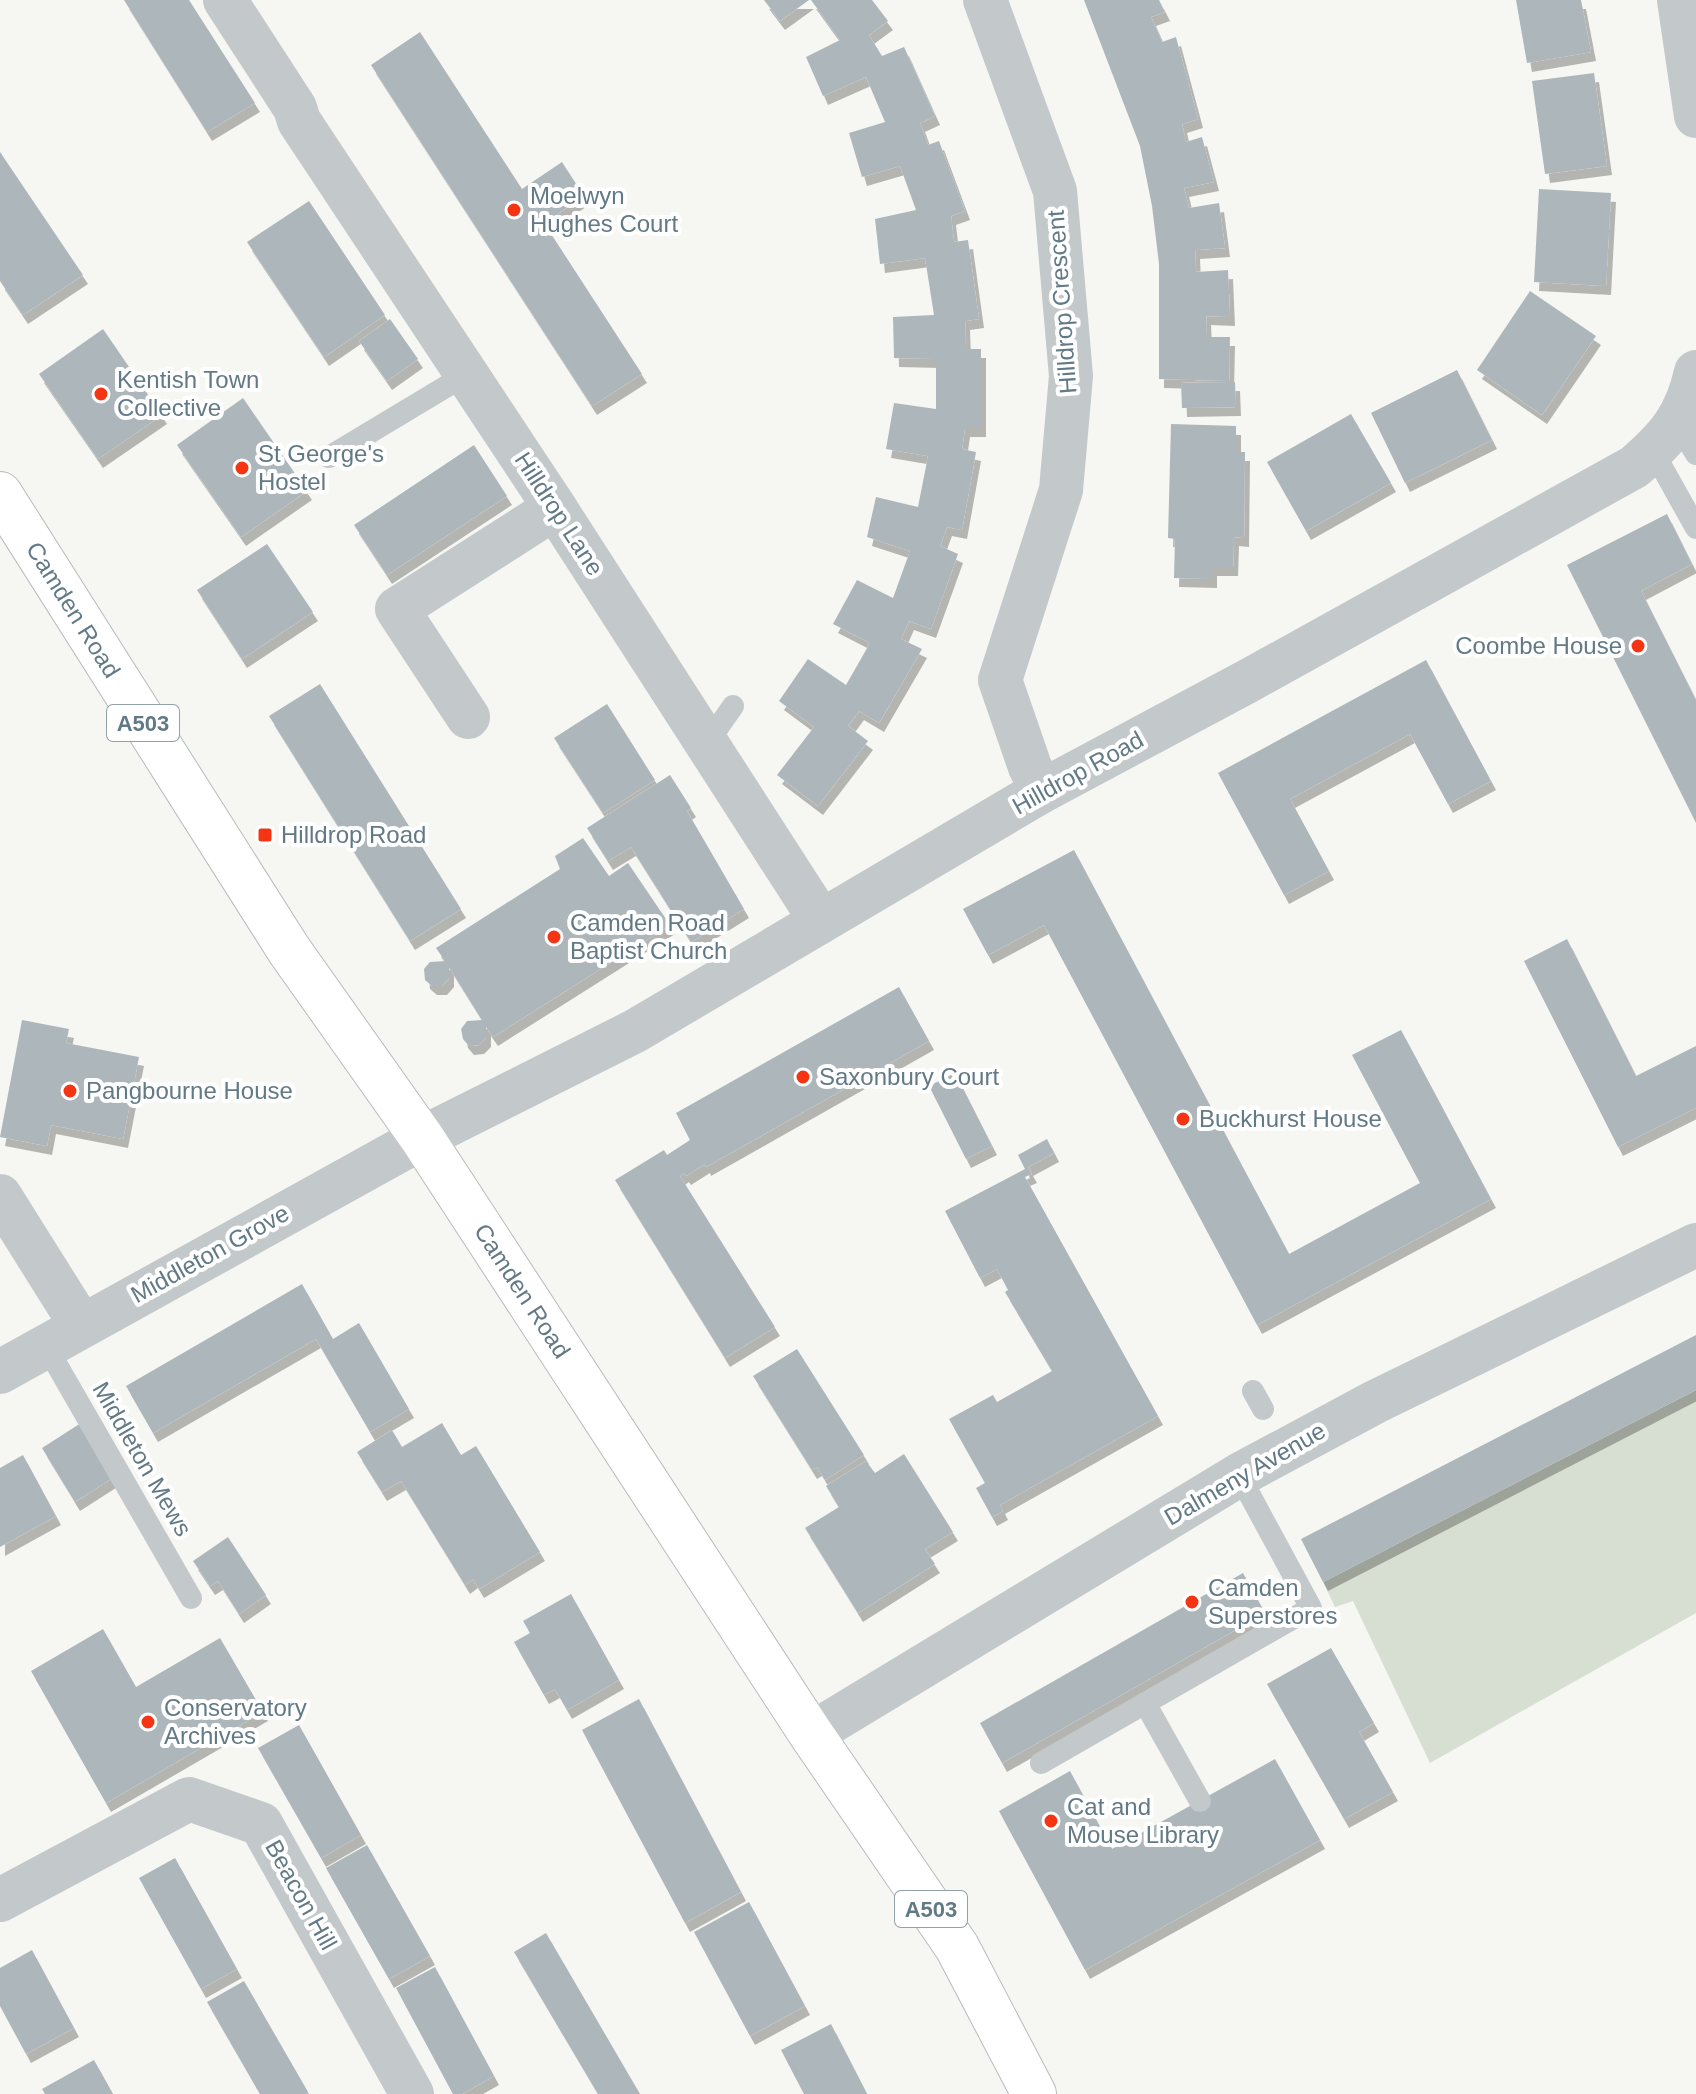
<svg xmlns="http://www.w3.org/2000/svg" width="1696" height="2094" font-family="Arial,sans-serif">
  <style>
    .green { fill: #d7ded2 }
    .building { fill: #adb7bb; filter: url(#shadow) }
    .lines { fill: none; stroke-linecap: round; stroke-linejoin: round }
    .trunk-casing { stroke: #b7bbbe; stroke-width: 46 }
    .service { stroke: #c3c8cb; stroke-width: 22 }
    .minor { stroke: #c3c8cb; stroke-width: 44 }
    .trunk { stroke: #fff; stroke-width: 44 }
    .poi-dot { fill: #f53413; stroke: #fff; stroke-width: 3 }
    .labels { text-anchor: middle; stroke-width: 8; stroke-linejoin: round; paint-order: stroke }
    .shield { fill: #fff; stroke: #91a1aa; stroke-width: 2 }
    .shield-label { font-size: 22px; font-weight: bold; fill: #627986 }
    .poi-label { font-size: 24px; fill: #627986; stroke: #fff; text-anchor: start }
    .street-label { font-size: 24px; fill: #627986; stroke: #fff }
  </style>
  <defs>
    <filter id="shadow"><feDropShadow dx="5" dy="9" stdDeviation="0" flood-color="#0004"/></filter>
  </defs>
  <rect width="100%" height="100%" fill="#f6f6f2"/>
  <path class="green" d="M1696,1390V1613L1430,1763L1353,1601L1335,1607L1323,1582Z"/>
  <g class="building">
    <path d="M124,0H189L255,103L207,132Z"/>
    <path d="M764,0H809L780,21Z"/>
    <path d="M811,0H872L888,21L869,35L882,56L904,47L935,116L920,123L928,145L939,141L965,211L951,216L954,242L968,240L979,319L965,321L966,349H981V428H965L962,449L976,452L962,530L947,527L940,546L958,554L931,629L909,621L901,639L922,649L879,723L859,711L848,726L868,741L818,806L777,775L814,727L779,701L808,659L846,685L870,643L833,624L857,580L893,598L910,551L867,537L876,497L918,507L928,456L886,449L894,403L936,409V359L894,358L893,317L934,315L925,258L880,264L875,219L916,210L900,166L862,177L849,133L885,122L866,77L823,96L806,57L840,40Z"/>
    <path d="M1084,0H1159L1165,12L1151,17L1162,42L1176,37L1198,119L1182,124L1186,142L1202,137L1214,182L1184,188L1189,208L1219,203L1225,248L1195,250L1196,272L1228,270L1230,317L1206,316L1207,337H1230L1229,381L1159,379V264L1152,206L1140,146Z"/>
    <path d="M1516,0H1581L1591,52L1527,63Z"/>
    <path d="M420,32L522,189L562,162L584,196L544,223L642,374L592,406L371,65Z"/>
    <path d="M1594,73L1607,166L1545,174L1532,81Z"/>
    <path d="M0,152L83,275L23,315L0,281Z"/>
    <path d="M1539,189L1611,193L1606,286L1534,282Z"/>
    <path d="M309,201L385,315L324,357L247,242Z"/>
    <path d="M1530,291L1596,336L1542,415L1477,370Z"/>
    <path d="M390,319L418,359L387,381L359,341Z"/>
    <path d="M103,329L162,415L98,459L39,374Z"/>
    <path d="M1457,370L1492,440L1405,483L1371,413Z"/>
    <path d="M1235,382L1236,407L1182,408L1181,383Z"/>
    <path d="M243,398L307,491L241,537L177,445Z"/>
    <path d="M1351,414L1391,483L1306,531L1267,462Z"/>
    <path d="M1171,424L1236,426V452H1245L1244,538L1234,537L1233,567H1212V579L1174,578L1175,539L1168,538Z"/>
    <path d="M474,445L507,496L387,575L354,525Z"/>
    <path d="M1667,514L1692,564L1641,591L1696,700V823L1567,565Z"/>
    <path d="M267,544L313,612L242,659L197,590Z"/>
    <path d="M1426,660L1491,781L1448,804L1410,734L1290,799L1329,871L1284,895L1218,773Z"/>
    <path d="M320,684L461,909L410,941L269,716Z"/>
    <path d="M607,704L655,780L603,813L554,738Z"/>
    <path d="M670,775L691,808L687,811L744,909L691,942L631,847L608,861L587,828Z"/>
    <path d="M583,838L609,876L628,863L670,925L493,1037L486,1027V1038L479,1045L469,1046L463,1039L461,1029L467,1021L482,1020L449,967V978L442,986H432L425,980L424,969L430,962L445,961L436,948L560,869L555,856Z"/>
    <path d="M1074,850L1289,1254L1420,1183L1352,1055L1401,1030L1491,1199L1257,1325L1044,925L988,955L963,909Z"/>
    <path d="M1567,939L1636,1076L1696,1046V1108L1618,1147L1524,961Z"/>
    <path d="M899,987L929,1041L706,1167L705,1164L686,1176L684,1173L680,1176L775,1327L725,1358L615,1180L664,1150L667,1155L690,1140L676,1113Z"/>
    <path d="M22,1020L69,1029L66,1043L139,1057L123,1139L51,1125L47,1146L0,1137Z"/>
    <path d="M955,1073L992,1146L966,1159L929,1086Z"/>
    <path d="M1047,1139L1054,1153L1028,1167L1032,1174L1025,1177L1158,1416L1000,1505L1003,1511L992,1517L976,1488L985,1483L949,1419L993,1395L997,1402L1052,1371L1005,1292L1008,1290L997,1269L980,1278L945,1211L1025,1169L1018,1155Z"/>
    <path d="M302,1284L333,1339L359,1323L409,1409L370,1432L316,1339L153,1433L126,1386Z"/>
    <path d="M1696,1335V1390L1323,1582L1301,1539Z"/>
    <path d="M797,1349L864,1455L825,1480L817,1467L812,1470L753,1376Z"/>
    <path d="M81,1423L114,1477L75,1502L42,1448Z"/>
    <path d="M442,1423L461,1455L476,1446L540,1552L479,1589L473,1579L465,1585L401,1481L382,1492L357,1452L392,1430L402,1447Z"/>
    <path d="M904,1454L953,1532L925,1549L935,1564L858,1613L805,1528L839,1507L826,1486L866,1461L875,1473Z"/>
    <path d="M23,1455L56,1516L0,1547V1468Z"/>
    <path d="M228,1537L266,1595L239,1614L218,1581L210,1586L193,1561Z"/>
    <path d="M1243,1573L1265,1613L1002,1763L980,1723Z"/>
    <path d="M571,1594L619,1680L567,1710L555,1689L544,1695L514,1642L530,1633L523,1621Z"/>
    <path d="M103,1629L136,1687L220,1638L263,1712L106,1803L31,1671Z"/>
    <path d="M1331,1648L1374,1723L1359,1732L1393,1792L1344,1819L1267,1684Z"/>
    <path d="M639,1699L741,1892L685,1923L582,1730Z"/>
    <path d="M299,1725L361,1835L321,1858L258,1748Z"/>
    <path d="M1275,1759L1320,1840L1085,1970L999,1811L1070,1771L1112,1849Z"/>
    <path d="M367,1845L430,1956L389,1979L326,1868Z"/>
    <path d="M175,1858L237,1969L201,1989L139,1878Z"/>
    <path d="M749,1902L805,2006L750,2036L694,1932Z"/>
    <path d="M546,1933L640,2094H598L514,1952Z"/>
    <path d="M32,1950L74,2028L26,2054L0,2006V1968Z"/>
    <path d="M435,1967L494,2076L462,2094H453L396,1988Z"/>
    <path d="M244,1981L308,2092L305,2094H260L207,2002Z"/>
    <path d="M831,2024L867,2094H804L781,2050Z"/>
    <path d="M94,2060L113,2094H45L42,2089Z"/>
  </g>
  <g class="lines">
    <defs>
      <path id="trunk" d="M0,494L289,950L422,1138L811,1734L957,1947L1034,2094"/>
    </defs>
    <use href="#trunk" class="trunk-casing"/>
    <g class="service">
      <path d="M1677,423L1696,454"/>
      <path d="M1653,451L1696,528"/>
      <path d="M329,457L467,374"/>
      <path d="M708,742L733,706"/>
      <path d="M46,1346L191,1598"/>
      <path d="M1253,1391L1263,1409"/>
      <path d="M1145,1703L1200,1801"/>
      <path d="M1041,1763L1311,1608L1239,1475"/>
    </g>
    <g class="minor">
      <path d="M225,0L295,108L299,121L555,508L821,921"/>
      <path d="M985,0L1055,191L1071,376L1061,490L1000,680L1030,767L1042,791"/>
      <path d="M1679,0L1696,116"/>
      <path d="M468,717L397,609L555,508"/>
      <path d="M0,1196L81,1325"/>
      <path d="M0,1372L422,1138L635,1031L1042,791L1248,681L1634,467C1668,438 1686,417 1696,372"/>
      <path d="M811,1734L1239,1475L1375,1402L1696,1245"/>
      <path d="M0,1900L189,1799L261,1824L412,2094"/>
    </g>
    <use href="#trunk" class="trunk"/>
  </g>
  <g class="poi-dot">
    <circle cx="514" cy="210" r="8"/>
    <circle cx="101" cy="394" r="8"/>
    <circle cx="242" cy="468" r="8"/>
    <circle cx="1638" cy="646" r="8"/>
    <rect x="257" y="827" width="16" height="16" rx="4"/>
    <circle cx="554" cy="937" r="8"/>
    <circle cx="803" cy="1077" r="8"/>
    <circle cx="70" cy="1091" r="8"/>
    <circle cx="1183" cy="1119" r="8"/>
    <circle cx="1192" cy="1602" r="8"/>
    <circle cx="148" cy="1722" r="8"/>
    <circle cx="1051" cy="1821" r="8"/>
  </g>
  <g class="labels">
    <g class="shield">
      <rect x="107" y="705" width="72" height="36" rx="6"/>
      <rect x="895" y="1891" width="72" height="36" rx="6"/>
    </g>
    <g class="shield-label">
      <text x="143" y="731">A503</text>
      <text x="931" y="1917">A503</text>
    </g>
    <g class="poi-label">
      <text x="530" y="204">Moelwyn<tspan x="530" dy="28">Hughes Court</tspan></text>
      <text x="117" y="388">Kentish Town<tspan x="117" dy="28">Collective</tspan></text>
      <text x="258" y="462">St George's<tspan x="258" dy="28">Hostel</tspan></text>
      <text x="1622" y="654" text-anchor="end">Coombe House</text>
      <text x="281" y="843">Hilldrop Road</text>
      <text x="570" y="931">Camden Road<tspan x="570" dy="28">Baptist Church</tspan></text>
      <text x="819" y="1085">Saxonbury Court</text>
      <text x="86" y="1099">Pangbourne House</text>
      <text x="1199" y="1127">Buckhurst House</text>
      <text x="1208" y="1596">Camden<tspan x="1208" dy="28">Superstores</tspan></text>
      <text x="164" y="1716">Conservatory<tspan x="164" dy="28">Archives</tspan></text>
      <text x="1067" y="1815">Cat and<tspan x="1067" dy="28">Mouse Library</tspan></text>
    </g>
    <g class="street-label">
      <text transform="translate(1062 302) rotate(-94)" y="8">Hilldrop Crescent</text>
      <text transform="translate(559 514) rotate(57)" y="8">Hilldrop Lane</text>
      <text transform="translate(73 610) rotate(58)" y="8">Camden Road</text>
      <text transform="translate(1078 773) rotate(-29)" y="8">Hilldrop Road</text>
      <text transform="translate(210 1254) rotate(-29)" y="8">Middleton Grove</text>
      <text transform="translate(522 1291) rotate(57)" y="8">Camden Road</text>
      <text transform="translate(142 1459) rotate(60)" y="8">Middleton Mews</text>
      <text transform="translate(1245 1474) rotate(-30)" y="8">Dalmeny Avenue</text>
      <text transform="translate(301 1895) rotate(61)" y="8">Beacon Hill</text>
    </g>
  </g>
</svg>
